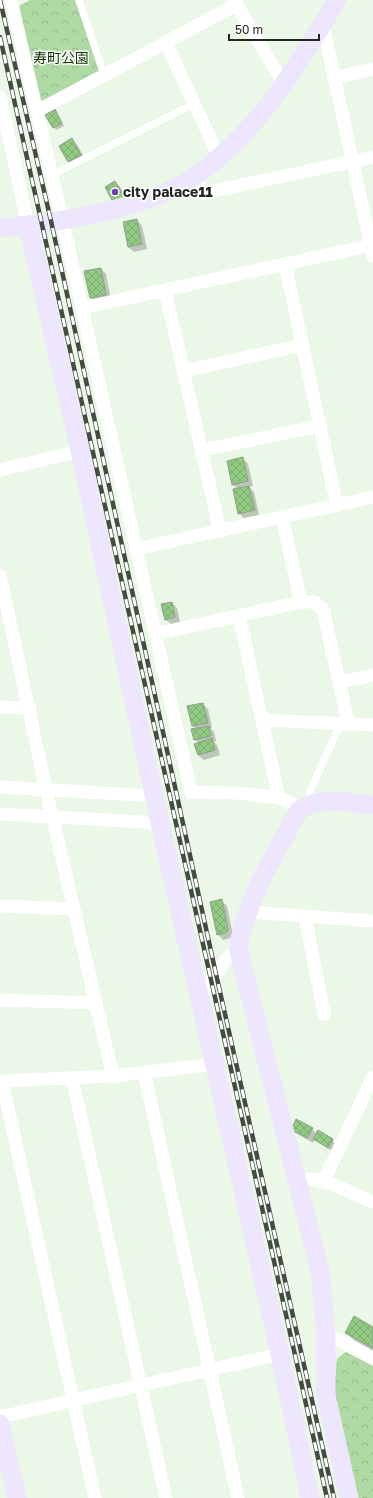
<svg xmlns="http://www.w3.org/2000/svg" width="373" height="1498" font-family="'Golos Text','Noto Sans JP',sans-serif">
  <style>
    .park { fill: url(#park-crowns) }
    .shadow { fill: #0003 }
    .building { fill: url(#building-cross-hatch); stroke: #929d8f }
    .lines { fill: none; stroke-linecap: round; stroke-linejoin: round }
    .lane { stroke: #fff; stroke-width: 7 }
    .street { stroke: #fff; stroke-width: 13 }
    .secondary { stroke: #eee6fc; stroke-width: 19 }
    .rail-casing { stroke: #454a43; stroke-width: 4.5 }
    .rail { stroke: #fff; stroke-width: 3; stroke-dasharray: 9; stroke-linecap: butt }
    .poi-dot { fill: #723cb3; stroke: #fff; stroke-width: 1.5 }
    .labels { text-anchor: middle; stroke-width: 3; stroke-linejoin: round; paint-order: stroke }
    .park-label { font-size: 14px; fill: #0e3401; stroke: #fff }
    .poi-label { font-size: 14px; font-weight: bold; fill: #222621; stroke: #fff; text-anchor: start }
  </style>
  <defs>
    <pattern id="park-crowns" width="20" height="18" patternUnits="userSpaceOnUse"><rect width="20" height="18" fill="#afdaa3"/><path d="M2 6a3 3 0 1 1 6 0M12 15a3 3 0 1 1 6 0" fill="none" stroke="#96bb8c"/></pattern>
    <pattern id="building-cross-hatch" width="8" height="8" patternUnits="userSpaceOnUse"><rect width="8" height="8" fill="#91cb81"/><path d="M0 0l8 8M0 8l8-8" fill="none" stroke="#7dae6f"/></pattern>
  </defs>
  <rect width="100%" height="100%" fill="#ebf7e7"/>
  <g class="park">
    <path d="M30,0H75L100,74L39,106L16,8Z"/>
    <path d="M346,1352L373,1366V1498H358L334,1389L337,1359Z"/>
  </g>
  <g class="shadow">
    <path d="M55,111L64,126L56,130L47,115Z"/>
    <path d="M72,140L77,145L86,160L74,167L69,162L60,146Z"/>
    <path d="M115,182L120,187L129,204L120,209Z"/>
    <path d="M137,220L142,226L147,249L134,252L128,247Z"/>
    <path d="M101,269L106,274L111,300L96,303L91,298Z"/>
    <path d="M243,459L248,464L253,486L249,487L254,492L259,515L244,518L239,513L238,489L233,485Z"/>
    <path d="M172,603L177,608L180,622L171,624L165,619Z"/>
    <path d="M203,704L208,709L212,728H210L214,732L216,741L214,742L217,745L220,755L204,760L198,755L199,743L195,740L196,729L193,726Z"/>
    <path d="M221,900L227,906L233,935L230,938L223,940L218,934Z"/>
    <path d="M292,1129H312L317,1134L332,1140L337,1145L333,1152L315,1139L313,1143L298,1134Z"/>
    <path d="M373,1328V1351L354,1340L346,1332Z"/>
  </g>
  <g class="building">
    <path d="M55,109L62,123L53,128L45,115Z"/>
    <path d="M72,138L81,155L68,162L59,146Z"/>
    <path d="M115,181L125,198L114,204L105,187Z"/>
    <path d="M137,219L142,244L128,247L123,222Z"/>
    <path d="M101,268L106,295L90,298L84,271Z"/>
    <path d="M243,457L248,481L232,485L227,461Z"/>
    <path d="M249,486L255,510L238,514L233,489Z"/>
    <path d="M172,602L175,617L165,620L161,604Z"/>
    <path d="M203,703L208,723L192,726L187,706Z"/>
    <path d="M209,726L211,736L194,740L191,729Z"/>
    <path d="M212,738L215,750L198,755L194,744Z"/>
    <path d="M222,899L228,930L225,933L217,935L210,902Z"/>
    <path d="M296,1119L313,1128L307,1138L291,1130Z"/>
    <path d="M318,1130L333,1139L328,1148L313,1139Z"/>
    <path d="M354,1316L373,1327V1348L345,1333Z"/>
  </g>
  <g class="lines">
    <g class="lane">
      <path d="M79,0L104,75"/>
      <path d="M52,175L194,104"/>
      <path d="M308,804L310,791L341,723"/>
    </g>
    <g class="street">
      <path d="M11,0L62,219L191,792L237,793L279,798L302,808"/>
      <path d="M234,0L283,83"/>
      <path d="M323,25L373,256"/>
      <path d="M166,43L219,157"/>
      <path d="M334,78L373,69"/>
      <path d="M0,97L28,225"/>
      <path d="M37,111L236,5"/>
      <path d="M194,177L204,193L373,157"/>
      <path d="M285,264L337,506"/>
      <path d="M165,290L220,531"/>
      <path d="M82,308L373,245"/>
      <path d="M184,371L302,345"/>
      <path d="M202,450L320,426"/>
      <path d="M0,470L80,451"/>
      <path d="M282,517L301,602"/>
      <path d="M136,549L373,497"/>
      <path d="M0,575L46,790L113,1076"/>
      <path d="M239,616L279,798"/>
      <path d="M155,634L301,602H314L323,609L348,723"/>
      <path d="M339,682L373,675"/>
      <path d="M0,707L30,708"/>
      <path d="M262,720L373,725"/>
      <path d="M0,787L154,796"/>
      <path d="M0,814L160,823"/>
      <path d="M0,906L74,909"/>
      <path d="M246,912L373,921"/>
      <path d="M305,917L324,1014"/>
      <path d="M200,997L227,958L238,948"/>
      <path d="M0,1000L96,1003"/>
      <path d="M144,1072L238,1498"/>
      <path d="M72,1078L166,1498"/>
      <path d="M0,1081L113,1076L216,1064"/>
      <path d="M2,1081L95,1498"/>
      <path d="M296,1180C318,1174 351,1193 373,1202"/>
      <path d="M323,1182L373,1077"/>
      <path d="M326,1334L373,1358"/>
      <path d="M0,1417L280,1354"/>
    </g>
    <g class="secondary">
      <path d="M28,225L80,451L160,823L280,1354L310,1498"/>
      <path d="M0,228C57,223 148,209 195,176C258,133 299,64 337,0"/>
      <path d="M0,1424L17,1498"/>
      <path d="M349,1498L326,1395V1334L320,1271L238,948C247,898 275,855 299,810C319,795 350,803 373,805"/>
    </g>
    <defs>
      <g id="rail">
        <path d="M0,0L51,221L216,974L334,1498"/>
        <path d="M0,37L327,1498"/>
      </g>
    </defs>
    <use href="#rail" class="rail-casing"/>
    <use href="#rail" class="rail"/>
  </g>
  <circle class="poi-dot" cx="115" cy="192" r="4"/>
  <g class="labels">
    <g class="park-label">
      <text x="61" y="63">寿町公園</text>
    </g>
    <g class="poi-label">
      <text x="123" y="197">city palace11</text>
    </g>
  </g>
  <path d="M229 34v6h90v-6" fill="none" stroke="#222621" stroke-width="2"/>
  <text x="235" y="34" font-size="12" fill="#222621" stroke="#ffffff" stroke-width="3" paint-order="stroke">50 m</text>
</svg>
